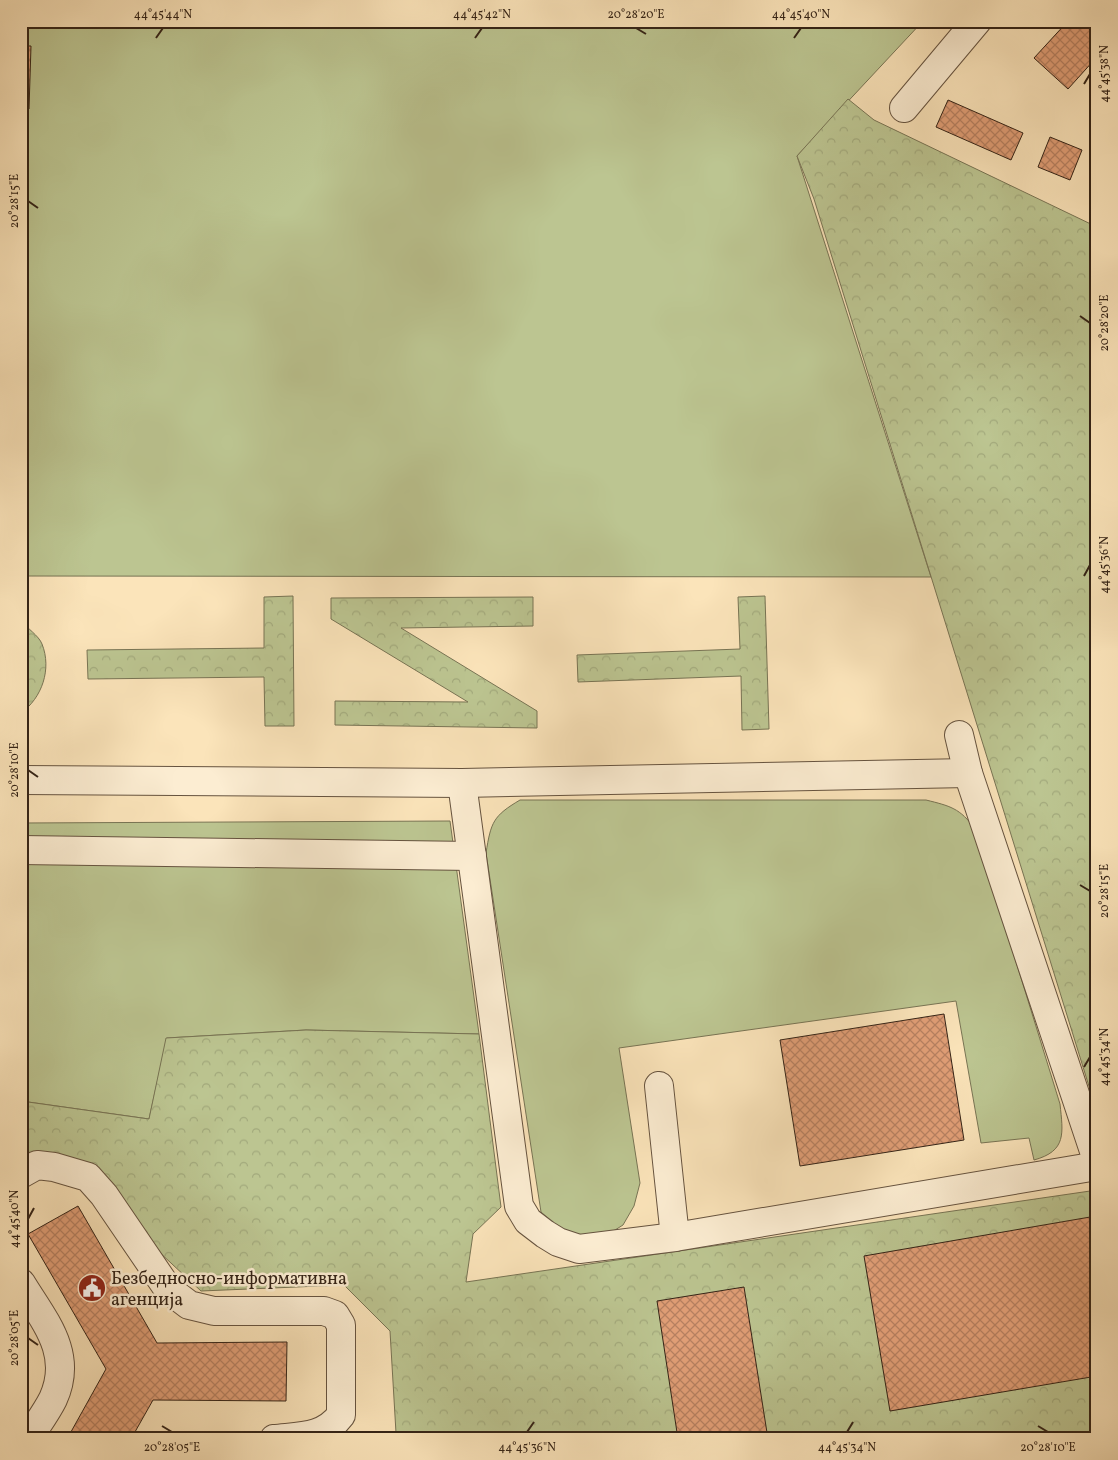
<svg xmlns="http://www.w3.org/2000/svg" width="1118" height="1460" font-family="Vollkorn,serif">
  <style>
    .green { fill: #bcc591; stroke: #787454 }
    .forest { fill: url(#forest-crowns); stroke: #787454 }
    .building { fill: url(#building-cross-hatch); stroke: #342316 }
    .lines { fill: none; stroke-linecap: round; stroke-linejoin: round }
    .minor-casing { stroke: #66533f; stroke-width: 30 }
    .minor { stroke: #fcedd2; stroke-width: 28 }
    .ticks { fill: none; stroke: #342316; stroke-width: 2 }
    .labels { text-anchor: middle; stroke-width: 5; stroke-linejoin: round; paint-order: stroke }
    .poi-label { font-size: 18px; fill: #342316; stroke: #fcedd2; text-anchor: start }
    .neatline { fill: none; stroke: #342316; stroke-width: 2 }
    .ticks-label { font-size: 12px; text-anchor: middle; fill: #342316 }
  </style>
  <defs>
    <pattern id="forest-crowns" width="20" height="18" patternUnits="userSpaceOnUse" patternTransform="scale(1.25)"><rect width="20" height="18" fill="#bcc591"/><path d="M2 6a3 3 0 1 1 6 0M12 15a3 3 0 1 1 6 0" fill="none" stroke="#a2a97c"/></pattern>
    <pattern id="building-cross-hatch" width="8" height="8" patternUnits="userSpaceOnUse" patternTransform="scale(1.25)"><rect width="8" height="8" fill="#e09e76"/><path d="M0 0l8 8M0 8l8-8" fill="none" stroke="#b68060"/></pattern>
  </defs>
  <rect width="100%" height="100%" fill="#fbe4ba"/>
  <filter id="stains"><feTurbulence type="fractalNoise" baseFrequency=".004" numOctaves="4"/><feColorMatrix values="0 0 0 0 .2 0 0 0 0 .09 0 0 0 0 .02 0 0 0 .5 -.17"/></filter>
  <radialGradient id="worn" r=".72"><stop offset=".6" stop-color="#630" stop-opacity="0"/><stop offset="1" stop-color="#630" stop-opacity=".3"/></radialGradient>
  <g class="green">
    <path d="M21,21H923L797,156L931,577L21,576Z"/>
    <path d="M520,800H926C950,806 960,808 975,829L1060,1104C1063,1133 1067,1151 1034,1160L1029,1138L981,1143L956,1001L619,1048L640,1183L634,1206L623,1225L607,1235L587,1238L561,1230L541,1212L486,853C491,822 493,816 520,800Z"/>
    <path d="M450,821L479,1034L306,1030L167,1038L149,1119L21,1101V823Z"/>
  </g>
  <g class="forest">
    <path d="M848,99L874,120L1097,227V1112L814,199L797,156Z"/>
    <path d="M293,596L294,726H265L264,677L88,679L87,650L264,648V597Z"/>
    <path d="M765,596L769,729L742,730L741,676L578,682L577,655L740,649L738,597Z"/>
    <path d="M533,597V626L401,628L537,711V728L335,725V701L468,702L331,619V598Z"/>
    <path d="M21,621C27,628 39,636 42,644C52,669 42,698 21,713Z"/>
    <path d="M306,1030L479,1034L501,1207L473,1234L466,1282L1097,1190V1439H387L396,1433L390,1331L344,1285L201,1291L99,1196L34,1154L21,1152V1101L149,1119L166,1038Z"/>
  </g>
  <g class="building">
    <path d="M1068,21H1097V60L1095,59L1068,89L1034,58Z"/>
    <path d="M21,46H31L29,109H21Z"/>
    <path d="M948,100L1023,133L1011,160L936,127Z"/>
    <path d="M1050,137L1082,150L1070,180L1038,167Z"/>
    <path d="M944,1014L964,1140L800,1166L780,1040Z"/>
    <path d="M78,1206L157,1343L287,1342L286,1401L153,1400L131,1439H67L106,1369L28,1234Z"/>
    <path d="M1096,1216L1097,1376L890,1411L864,1256Z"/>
    <path d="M744,1287L768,1439H678L657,1301Z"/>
  </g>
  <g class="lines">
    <defs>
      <g id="minor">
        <path d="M904,108L977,21"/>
        <path d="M959,735L968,773L1097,1160"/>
        <path d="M21,780L462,783L968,773"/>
        <path d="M462,783L519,1206L528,1221L545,1234L558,1242L579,1249L675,1237L1097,1166"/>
        <path d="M21,850L472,856"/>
        <path d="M659,1086L675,1237"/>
        <path d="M21,1174L37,1165L54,1167L88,1177L104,1195L168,1289L189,1305L214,1311H324L335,1315L341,1325V1415C324,1438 300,1436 274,1439"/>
        <path d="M21,1283C44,1321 74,1353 53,1399C46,1413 36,1426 28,1439"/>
      </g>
    </defs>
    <use href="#minor" class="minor-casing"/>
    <use href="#minor" class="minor"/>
  </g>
  <path class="ticks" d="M636,28L646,34M156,38L163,28M475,38L482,28M794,38L801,28M1084,84L1090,74M28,201L38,208M1080,316L1090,323M1084,576L1090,565M28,770L38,777M1080,885L1090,891M1084,1067L1090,1057M28,1219L34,1208M28,1338L38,1345M162,1426L172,1432M1038,1426L1048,1432M527,1432L534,1422M847,1432L853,1422"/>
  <defs>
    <symbol id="civic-disc" viewBox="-11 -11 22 22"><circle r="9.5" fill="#8f2418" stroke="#fcedd2"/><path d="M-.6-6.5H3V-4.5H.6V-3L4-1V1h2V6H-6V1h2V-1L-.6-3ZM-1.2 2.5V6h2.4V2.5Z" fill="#fff"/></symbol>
  </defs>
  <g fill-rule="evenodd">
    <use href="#civic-disc" x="76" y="1272" width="32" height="32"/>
  </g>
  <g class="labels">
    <g class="poi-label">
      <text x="111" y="1284">Безбедносно-информативна<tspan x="111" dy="21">агенција</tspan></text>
    </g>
  </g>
  <rect width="1118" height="1460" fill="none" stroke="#fbe4ba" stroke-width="55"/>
  <rect x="28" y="28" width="1062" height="1404" class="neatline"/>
  <g class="ticks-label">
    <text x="163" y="18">44°45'44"N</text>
    <text x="482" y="18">44°45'42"N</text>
    <text x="636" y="18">20°28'20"E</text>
    <text x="801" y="18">44°45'40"N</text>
    <text transform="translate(1104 74) rotate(-90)" y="4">44°45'38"N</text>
    <text transform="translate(14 201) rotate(-90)" y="4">20°28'15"E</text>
    <text transform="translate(1104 323) rotate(-90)" y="4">20°28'20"E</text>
    <text transform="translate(1104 565) rotate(-90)" y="4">44°45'36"N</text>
    <text transform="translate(14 770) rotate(-90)" y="4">20°28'10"E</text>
    <text transform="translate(1104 891) rotate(-90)" y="4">20°28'15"E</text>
    <text transform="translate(1104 1057) rotate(-90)" y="4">44°45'34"N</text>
    <text transform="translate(14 1219) rotate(-90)" y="4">44°45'40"N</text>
    <text transform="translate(14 1338) rotate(-90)" y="4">20°28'05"E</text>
    <text x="172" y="1451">20°28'05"E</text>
    <text x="527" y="1451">44°45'36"N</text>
    <text x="847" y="1451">44°45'34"N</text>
    <text x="1048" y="1451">20°28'10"E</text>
  </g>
  <rect width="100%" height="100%" filter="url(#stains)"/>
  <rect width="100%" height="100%" fill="url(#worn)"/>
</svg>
